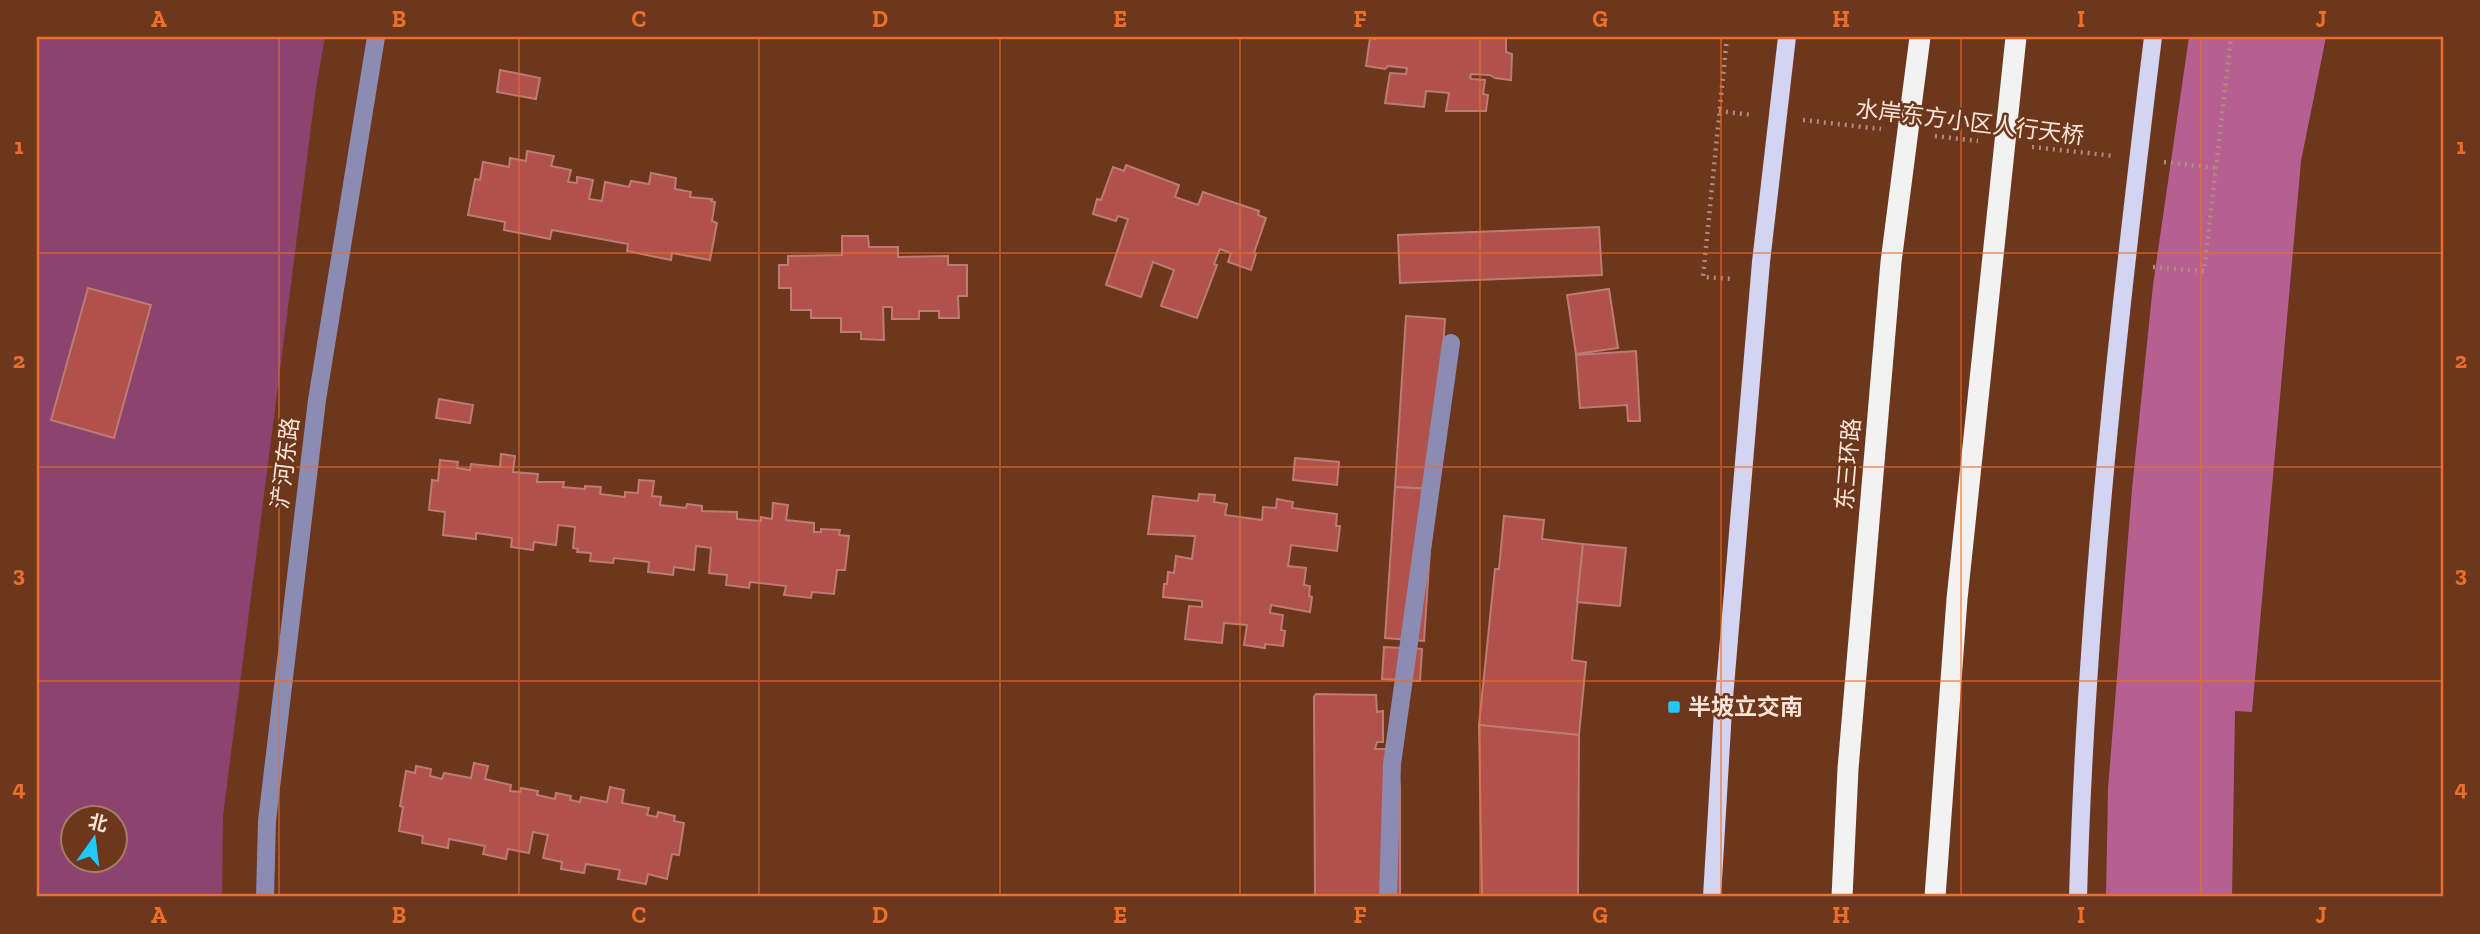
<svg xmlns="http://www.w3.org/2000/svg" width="2480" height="934" font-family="'Zilla Slab','Noto Sans SC',serif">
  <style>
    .green { fill: #8c436e; fill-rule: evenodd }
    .forest { fill: #b56091 }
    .building { fill: #b0514b; stroke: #be7b74; stroke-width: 2 }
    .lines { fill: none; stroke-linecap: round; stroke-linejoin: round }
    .path { stroke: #b48c78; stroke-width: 4.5; stroke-dasharray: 2 5; stroke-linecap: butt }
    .minor { stroke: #8c8bb1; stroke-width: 18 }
    .major { stroke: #d3d3f2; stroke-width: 18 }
    .highway { stroke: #f2f2f2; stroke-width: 21 }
    .grid { fill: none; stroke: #eb6e2a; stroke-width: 2; stroke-opacity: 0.55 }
    .poi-dot { fill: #1fc9fd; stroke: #6c371c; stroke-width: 2.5 }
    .labels { text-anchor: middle; stroke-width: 5; stroke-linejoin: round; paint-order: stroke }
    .street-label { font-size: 23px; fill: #fee3d6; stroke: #6c371c }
    .poi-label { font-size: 23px; font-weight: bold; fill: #fee3d6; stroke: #6c371c; text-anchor: start }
    .neatline { fill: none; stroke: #eb6e2a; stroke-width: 2.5 }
    .grid-label { font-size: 23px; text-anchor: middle; font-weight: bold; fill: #eb6e2a }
  </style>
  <rect width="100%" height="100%" fill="#6c371c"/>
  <path class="green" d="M37,37H325L316,88L223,816L222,897H37ZM74,818H116V860H74Z"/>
  <path class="forest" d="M2189,37H2326L2301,161L2252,712L2235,711L2232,897H2106L2108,789L2132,489L2153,285Z"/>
  <g class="building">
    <path d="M1376,37H1506V52L1512,54L1511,80L1495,78L1490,75L1471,74L1470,78L1472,79L1485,80L1483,94L1488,95L1486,111H1446L1449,93L1426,91L1424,107L1385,103L1390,73L1406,74L1407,68L1388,66L1385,69L1366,66L1370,38L1375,39Z"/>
    <path d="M500,70L540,78L536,99L497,92Z"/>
    <path d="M527,151L554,156L551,166L571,170L568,182L577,183V177L593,180L589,199L602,201L605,182L629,187L631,181L649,184L651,173L676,178L675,189L691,192L690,197L712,199L711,201L715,202L712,221L717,223L710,260L672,253L671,260L627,251L628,244L552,230L550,239L504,230L505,222L468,215L475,179L480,180L483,162L509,167L510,158L526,161Z"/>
    <path d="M1126,165L1179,185L1175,197L1198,205L1203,192L1259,211L1258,215L1266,218L1254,253L1256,254L1251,270L1228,262L1231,253L1220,249L1214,264L1217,265L1197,318L1161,306L1174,270L1153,262L1141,297L1106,285L1128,219L1118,216L1116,221L1093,214L1097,199L1101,200L1113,167L1124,171Z"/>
    <path d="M1599,227L1602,275L1400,283L1398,235Z"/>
    <path d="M842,236H868L869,247H898V257L948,256V265H967V296H958L959,318H939V311H919V319H892V307H883L884,340L861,339V332H841V318H811V310H791V288H779V265H788V256L842,255Z"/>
    <path d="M88,288L151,305L114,438L51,420Z"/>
    <path d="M1609,289L1618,348L1576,354L1567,295Z"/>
    <path d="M1406,316L1445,319L1434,489L1395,487Z"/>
    <path d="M1636,351L1640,421H1628L1627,405L1580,408L1576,355Z"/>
    <path d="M439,399L473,405L470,423L436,418Z"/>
    <path d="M501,454L515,456L513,472L538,474L537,482H564L563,487L585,489V486L601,487L600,494L625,497V492L638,493L639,480L654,481L652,496L661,497L660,505L686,508L687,504L702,506V511L737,512V519L761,521V517L772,519L773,503L788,505L786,520L814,523V532H821V529L840,530L839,535L849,536L845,570H837L834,594L812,592L811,598L784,595L786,586L750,582L749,588L726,585L727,575L709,573L711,548L696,546L694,570L674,567L673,575L648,572L649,562L614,558L613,563L590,561L591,553L577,552L578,549L573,548L575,527L558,525L556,545L534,542L533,550L511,547L512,538L476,533V539L443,535L445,512L429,510L432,480L438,481L440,460L458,462L457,468L470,470L471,464L500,467Z"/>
    <path d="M1295,458L1339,462L1337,485L1293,480Z"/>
    <path d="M1395,487L1434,489L1424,641L1385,638Z"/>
    <path d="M1199,494L1215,495L1214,502L1227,504L1225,515L1262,520L1263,507L1276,508L1277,499L1293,502L1292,508L1337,514L1336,526H1340L1337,551L1291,545L1288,566L1306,568L1304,585L1310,586L1309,596L1312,597L1310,612L1271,605L1270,613L1283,615L1281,630L1285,631L1283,646L1265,644V648L1244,645L1247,625L1224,623L1222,643L1185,639L1189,606L1202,607V601L1163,597L1164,584H1167L1168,572L1174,573L1176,556L1192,559L1195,536L1148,534L1153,496L1198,501Z"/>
    <path d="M1504,516L1544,520L1542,539L1583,544L1572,660L1586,662L1579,735L1479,725L1495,569H1499Z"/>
    <path d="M1583,544L1626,548L1620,606L1577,602Z"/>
    <path d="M1384,647L1422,649L1420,681L1382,679Z"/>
    <path d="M1316,694L1376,695L1377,712L1383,711V742H1377L1375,749H1396L1400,787V897H1315L1314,697Z"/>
    <path d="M1479,725L1579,735L1578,897H1482Z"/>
    <path d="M474,763L488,766L485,779L511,785L510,791L520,792L521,788L538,791L537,795L555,799L556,793L571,796L570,800L580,802L581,797L607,802L610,787L624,790L622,803L649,808L647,815L657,817L658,812L675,816L674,821L684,823L679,855L672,854L667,879L648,874L646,884L618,879L620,870L586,864L584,873L561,869L562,862L543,858L548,835L533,832L529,853L508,849L506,859L483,854L485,846L449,839L448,848L422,843L423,836L399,831L403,807L400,806L406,771L415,773L416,766L431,769L430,776L442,779L444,773L471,778Z"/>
  </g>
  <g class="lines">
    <g class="path">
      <path d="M1727,37L1703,277L1734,279"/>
      <path d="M1719,111L1752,115"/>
      <path d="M1803,120L1881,129"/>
      <path d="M1935,136L1978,141"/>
      <path d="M2032,147L2114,156"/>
      <path d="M2164,162L2216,168"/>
      <path d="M2153,267L2204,271L2231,37"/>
    </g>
    <g class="minor">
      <path d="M265,897L267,821L317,400L376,37"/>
      <path d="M1388,897L1392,764L1451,343"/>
    </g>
    <g class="major">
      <path d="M1712,897L1723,710L1761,262L1787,37"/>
      <path d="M2078,897C2086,609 2118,322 2153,37"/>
    </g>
    <g class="highway">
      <path d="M1842,897L1848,769L1891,262L1920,37"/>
      <path d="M1935,897L1957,599L2016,37"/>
    </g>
  </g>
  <path class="grid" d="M279,37V897M519,37V897M759,37V897M1000,37V897M1240,37V897M1480,37V897M1721,37V897M1961,37V897M2201,37V897M37,253H2443M37,467H2443M37,681H2443"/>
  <rect class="poi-dot" x="1667" y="700" width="14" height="14" rx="3.5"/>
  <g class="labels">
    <g class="street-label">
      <text transform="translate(1970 122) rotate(7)" y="8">水岸东方小区人行天桥</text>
      <text transform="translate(285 463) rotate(-83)" y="8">浐河东路</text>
      <text transform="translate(1848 464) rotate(-85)" y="8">东三环路</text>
    </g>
    <g class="poi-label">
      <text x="1688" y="715">半坡立交南</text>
    </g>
  </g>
  <rect width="2480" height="934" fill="none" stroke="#6c371c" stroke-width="77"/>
  <g transform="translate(94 839) rotate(14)"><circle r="33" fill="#6c371c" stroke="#a67c66" stroke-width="2"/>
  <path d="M0-5L12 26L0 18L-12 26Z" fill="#1fc9fd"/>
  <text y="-10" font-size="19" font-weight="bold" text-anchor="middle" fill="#fee3d6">北</text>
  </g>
  <rect x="38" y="38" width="2404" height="857" class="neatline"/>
  <g class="grid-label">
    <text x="159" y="27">A</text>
    <text x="399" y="27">B</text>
    <text x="639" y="27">C</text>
    <text x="880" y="27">D</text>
    <text x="1120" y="27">E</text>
    <text x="1360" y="27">F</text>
    <text x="1600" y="27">G</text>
    <text x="1841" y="27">H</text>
    <text x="2081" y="27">I</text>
    <text x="2321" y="27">J</text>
    <text x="19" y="154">1</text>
    <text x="2461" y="154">1</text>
    <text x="19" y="368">2</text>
    <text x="2461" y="368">2</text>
    <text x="19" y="582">3</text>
    <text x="2461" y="582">3</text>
    <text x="19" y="796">4</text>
    <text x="2461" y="796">4</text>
    <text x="159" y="923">A</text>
    <text x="399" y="923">B</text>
    <text x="639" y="923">C</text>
    <text x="880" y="923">D</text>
    <text x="1120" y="923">E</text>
    <text x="1360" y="923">F</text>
    <text x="1600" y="923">G</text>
    <text x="1841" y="923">H</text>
    <text x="2081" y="923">I</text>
    <text x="2321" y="923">J</text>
  </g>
</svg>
